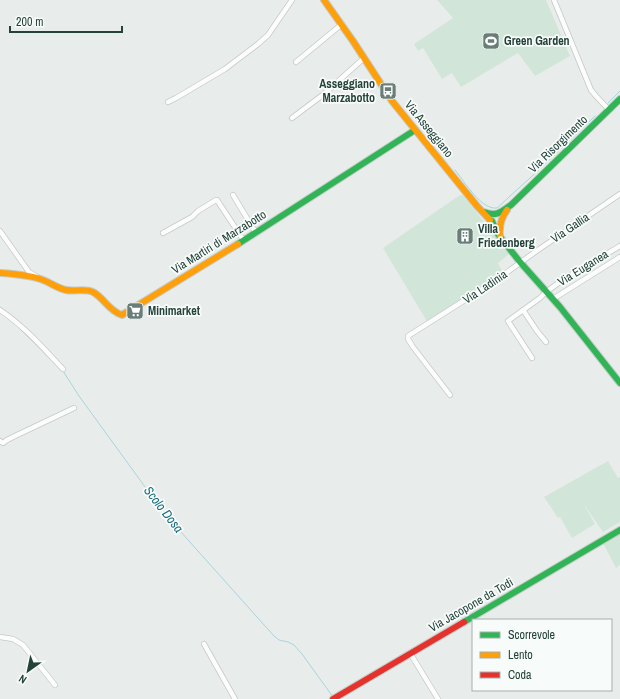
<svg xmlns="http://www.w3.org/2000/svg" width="620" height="699" font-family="'Archivo Narrow',sans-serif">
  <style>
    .green { fill: #d1e6d8 }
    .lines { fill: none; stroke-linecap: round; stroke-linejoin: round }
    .stream { stroke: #a9d4db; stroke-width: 1 }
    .street-casing { stroke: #c5cac8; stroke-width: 6 }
    .fast-casing { stroke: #c3cbc8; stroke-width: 8 }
    .slow-casing { stroke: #c3cbc8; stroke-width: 8 }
    .jam-casing { stroke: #c3cbc8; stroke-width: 8 }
    .street { stroke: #fcfcfc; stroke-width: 4.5 }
    .fast { stroke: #30b455; stroke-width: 6 }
    .slow { stroke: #ff9f0a; stroke-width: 6 }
    .jam { stroke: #e5322d; stroke-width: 6 }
    .labels { text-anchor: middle; stroke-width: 3.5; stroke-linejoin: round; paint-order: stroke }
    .poi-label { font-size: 12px; font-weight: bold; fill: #24423a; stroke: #f7fbf9; text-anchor: start }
    .street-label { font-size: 12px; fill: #24423a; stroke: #f7fbf9 }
    .water-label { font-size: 13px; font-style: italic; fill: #1c6f80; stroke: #f7fbf9 }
  </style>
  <rect width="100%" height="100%" fill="#e8edeb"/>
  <g class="green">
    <path d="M437,0H546L570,56L535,76L518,53L461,87L452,73L442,79L423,48L418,51L414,44L453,18Z"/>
    <path d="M460,195H463L509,254L498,263L502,271L428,323L383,248Z"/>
    <path d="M608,461L618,478L620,477V522L603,532L583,503L595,524L572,538L560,517L573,509L558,518L544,497Z"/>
    <path d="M620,533V565L616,568L603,543Z"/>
  </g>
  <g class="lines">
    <g class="stream">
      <path d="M608,103L620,91"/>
      <path d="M455,170C465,182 481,210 497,208L541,168L595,116"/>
      <path d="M21,330L39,347"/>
      <path d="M63,371L79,396L156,502L172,522L274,636L279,640L288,642L294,645L302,654L333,697"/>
    </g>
    <defs>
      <g id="street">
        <path d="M554,0L591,90L596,96L609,110"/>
        <path d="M296,62L342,24"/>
        <path d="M168,102L176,98L225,69L258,44L268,35L292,0"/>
        <path d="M292,118L324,94L364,58"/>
        <path d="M233,195L256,233"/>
        <path d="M0,231L29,272L36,276"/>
        <path d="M163,233L192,217L198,211L216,200H217L244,241"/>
        <path d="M553,299L620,257"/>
        <path d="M0,310C24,326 43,348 63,369"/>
        <path d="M523,310L537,331L546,342"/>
        <path d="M532,358L508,321L540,298L546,292L564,279L620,246"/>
        <path d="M450,395L413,347L408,339V336L495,281L535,252L620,194"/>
        <path d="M0,441L3,443L7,440L15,436L74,408"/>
        <path d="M0,637L13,639L23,645L55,685"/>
        <path d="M204,644L235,699"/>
        <path d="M410,653L438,699"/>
      </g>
      <g id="fast">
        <path d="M484,212C497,217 501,212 511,205L620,99"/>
        <path d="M490,220L492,221L497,233L520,262L560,307L620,383"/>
        <path d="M238,244L415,130"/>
        <path d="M464,622L620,530"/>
      </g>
      <g id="slow">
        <path d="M324,0L353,41L392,101L477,206L490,220"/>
        <path d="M500,236C499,226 501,218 507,210"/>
        <path d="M0,273C14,274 30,275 43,280C51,283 57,288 66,290C74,292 85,288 93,292C104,298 109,311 122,315L238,244"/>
      </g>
      <path id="jam" d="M333,699L464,622"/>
    </defs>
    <use href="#street" class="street-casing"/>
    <use href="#fast" class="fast-casing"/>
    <use href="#slow" class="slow-casing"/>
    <use href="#jam" class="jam-casing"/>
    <use href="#street" class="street"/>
    <use href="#fast" class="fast"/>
    <use href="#slow" class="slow"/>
    <use href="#jam" class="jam"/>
  </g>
  <defs>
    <symbol id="stadium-square" viewBox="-11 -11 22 22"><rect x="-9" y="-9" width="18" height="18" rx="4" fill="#697e78" stroke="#f7fbf9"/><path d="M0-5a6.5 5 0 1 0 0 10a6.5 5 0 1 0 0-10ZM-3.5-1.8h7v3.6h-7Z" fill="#fff"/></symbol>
    <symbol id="bus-square" viewBox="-11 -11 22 22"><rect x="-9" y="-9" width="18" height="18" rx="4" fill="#697e78" stroke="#f7fbf9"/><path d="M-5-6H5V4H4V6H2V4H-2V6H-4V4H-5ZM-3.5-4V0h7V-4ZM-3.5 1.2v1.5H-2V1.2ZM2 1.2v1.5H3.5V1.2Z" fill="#fff"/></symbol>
    <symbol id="building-square" viewBox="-11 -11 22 22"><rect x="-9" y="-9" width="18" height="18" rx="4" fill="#697e78" stroke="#f7fbf9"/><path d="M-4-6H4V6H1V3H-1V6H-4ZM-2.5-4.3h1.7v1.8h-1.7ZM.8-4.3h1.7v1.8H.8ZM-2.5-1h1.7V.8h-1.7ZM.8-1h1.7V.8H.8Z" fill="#fff"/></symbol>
    <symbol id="supermarket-square" viewBox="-11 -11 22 22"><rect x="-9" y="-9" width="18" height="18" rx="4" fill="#697e78" stroke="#f7fbf9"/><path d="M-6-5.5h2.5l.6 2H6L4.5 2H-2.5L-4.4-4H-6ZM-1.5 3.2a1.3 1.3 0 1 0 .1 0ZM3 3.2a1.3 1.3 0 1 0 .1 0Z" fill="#fff"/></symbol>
  </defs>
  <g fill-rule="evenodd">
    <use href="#stadium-square" x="481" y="31" width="20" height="20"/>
    <use href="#bus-square" x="378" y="81" width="20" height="20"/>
    <use href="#building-square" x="455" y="226" width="20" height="20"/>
    <use href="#supermarket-square" x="125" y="301" width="20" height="20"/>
  </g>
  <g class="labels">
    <g class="poi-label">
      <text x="504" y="45">Green Garden</text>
      <text x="375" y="88" text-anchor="end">Asseggiano<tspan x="375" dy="14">Marzabotto</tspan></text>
      <text x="478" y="233">Villa<tspan x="478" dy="14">Friedenberg</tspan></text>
      <text x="148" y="315">Minimarket</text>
    </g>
    <g class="street-label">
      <text transform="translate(429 129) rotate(51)" y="4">Via Asseggiano</text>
      <text transform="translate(558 144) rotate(-44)" y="4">Via Risorgimento</text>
      <text transform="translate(570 228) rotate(-34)" y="4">Via Gallia</text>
      <text transform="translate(219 242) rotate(-32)" y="4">Via Martiri di Marzabotto</text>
      <text transform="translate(583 268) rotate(-32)" y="4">Via Euganea</text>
      <text transform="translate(485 287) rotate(-34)" y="4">Via Ladinia</text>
      <text transform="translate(471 605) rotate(-30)" y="4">Via Jacopone da Todi</text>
    </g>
    <g class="water-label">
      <text transform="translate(164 509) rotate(52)" y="5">Scolo Dosa</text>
    </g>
  </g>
  <rect x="472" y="619" width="140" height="72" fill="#f7fbf9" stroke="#a3b1ad"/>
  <rect x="480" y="632" width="20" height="6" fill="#30b455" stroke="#a3b1ad"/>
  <text x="508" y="639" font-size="12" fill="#24423a">Scorrevole</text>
  <rect x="480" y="652" width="20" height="6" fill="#ff9f0a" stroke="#a3b1ad"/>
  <text x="508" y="659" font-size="12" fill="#24423a">Lento</text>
  <rect x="480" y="672" width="20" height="6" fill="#e5322d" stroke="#a3b1ad"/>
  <text x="508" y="679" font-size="12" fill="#24423a">Coda</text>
  <g transform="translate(28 671) rotate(213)" stroke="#f7fbf9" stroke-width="3" paint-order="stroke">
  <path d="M0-3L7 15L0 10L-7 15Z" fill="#24423a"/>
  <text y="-6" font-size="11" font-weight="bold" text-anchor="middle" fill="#24423a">N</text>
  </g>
  <path d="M10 26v6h112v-6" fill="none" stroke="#24423a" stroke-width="2"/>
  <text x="16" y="26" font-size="12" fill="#24423a" stroke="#f7fbf9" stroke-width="3" paint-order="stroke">200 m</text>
</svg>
